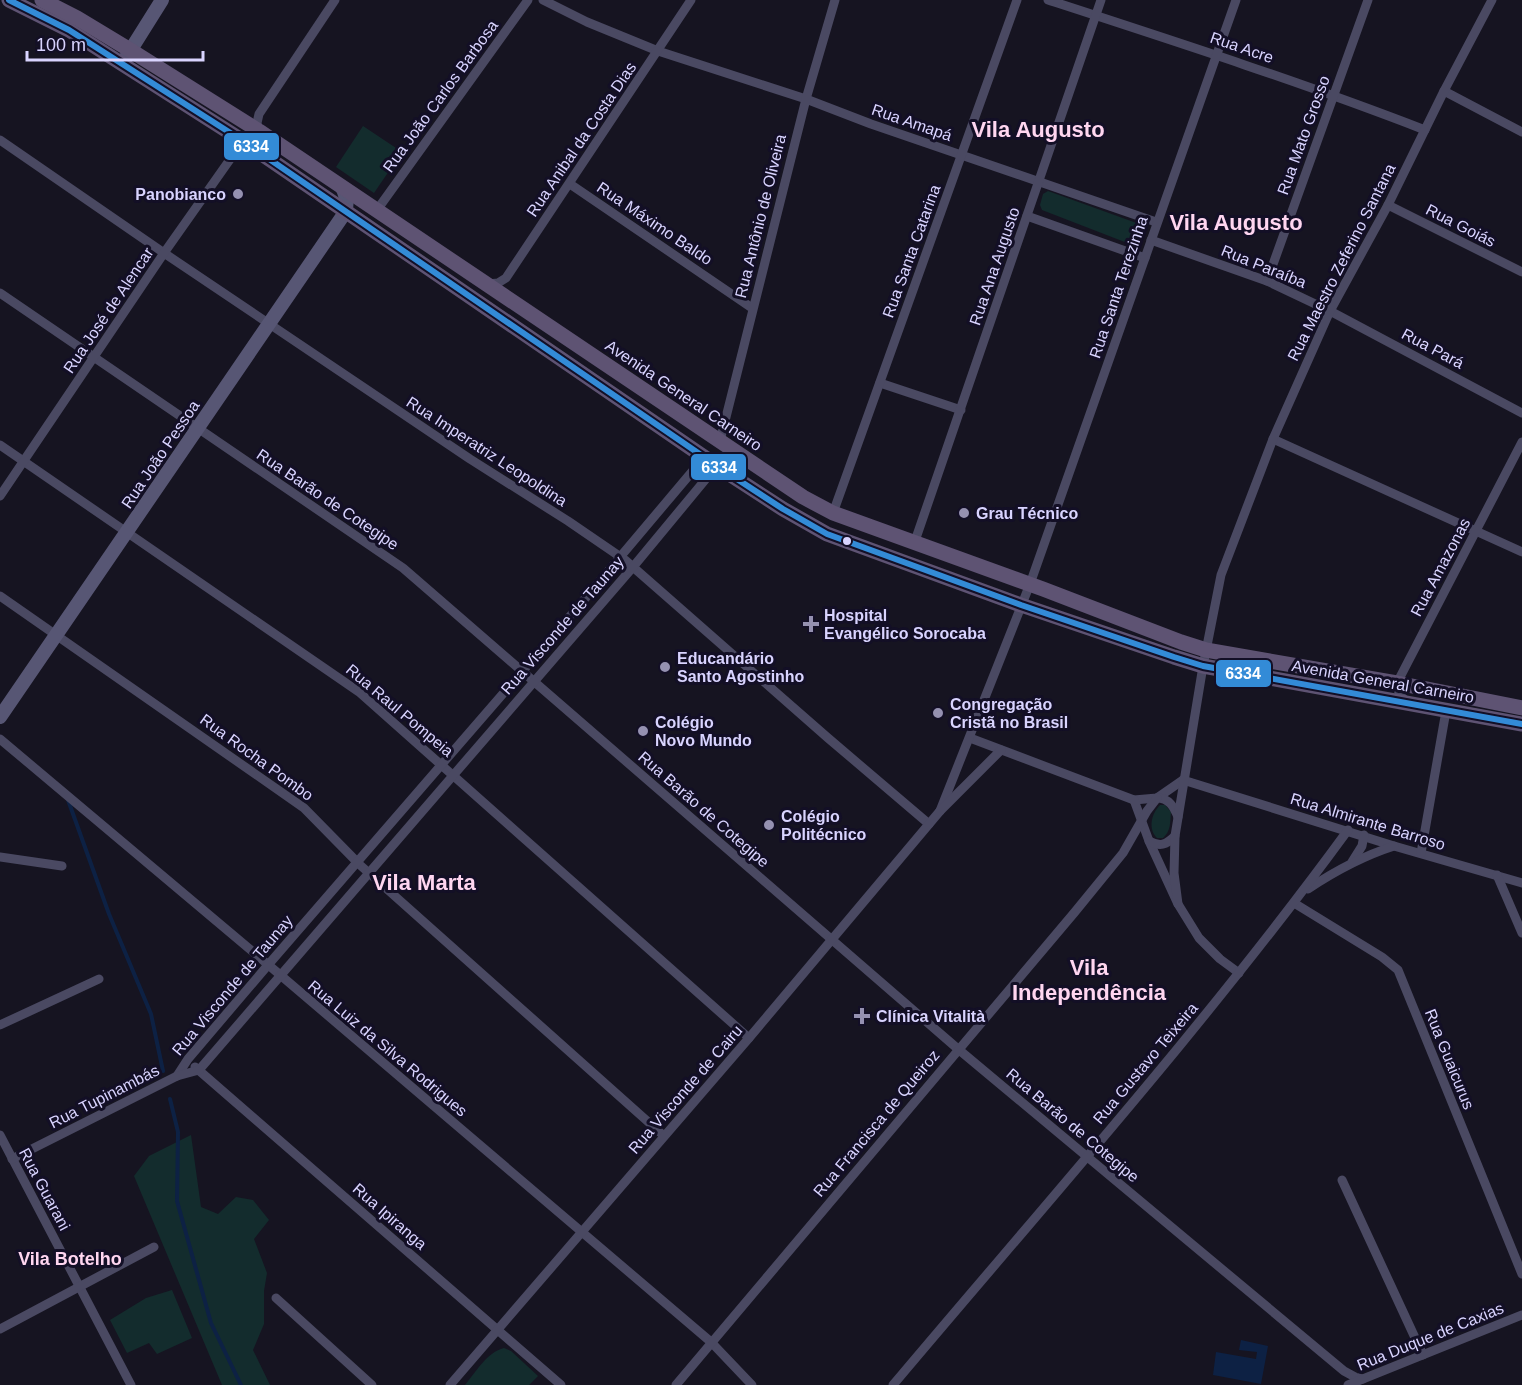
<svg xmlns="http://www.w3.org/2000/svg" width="1522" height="1385" font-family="Helvetica,sans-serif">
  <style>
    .green { fill: #132c2d }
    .water { fill: #0d2144 }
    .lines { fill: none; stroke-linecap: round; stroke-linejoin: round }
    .stream { stroke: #0d2144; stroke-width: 4 }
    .street { stroke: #4a4962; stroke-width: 9 }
    .secondary { stroke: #575674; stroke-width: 14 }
    .primary { stroke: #5e5373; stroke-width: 15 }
    .bus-1-casing { stroke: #130f26; stroke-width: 10 }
    .bus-1 { stroke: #338bd7; stroke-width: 6 }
    .poi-dot { fill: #9591b1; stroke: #130f26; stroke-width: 2 }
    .bus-dot { fill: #d9d4ff; stroke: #130f26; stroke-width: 2 }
    .labels { text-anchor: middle; stroke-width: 6; stroke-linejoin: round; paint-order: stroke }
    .street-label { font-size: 16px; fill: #d9d4ff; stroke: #130f26 }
    .poi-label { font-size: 16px; font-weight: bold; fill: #d9d4ff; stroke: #130f26; text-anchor: start }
    .neighbourhood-label { font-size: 18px; font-weight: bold; fill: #ffd6f0; stroke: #130f26 }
    .district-label { font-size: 22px; font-weight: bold; fill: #ffd6f0; stroke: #130f26 }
    .line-badge { stroke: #130f26; stroke-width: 2 }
    .badge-label { font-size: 16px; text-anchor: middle; font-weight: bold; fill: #fff }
  </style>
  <rect width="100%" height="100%" fill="#161421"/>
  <g class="green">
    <path d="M363,126L402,152L374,193L336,167Z"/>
    <path d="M1048,191L1142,225L1144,230L1141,242L1135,246L1042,210L1040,205L1043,194Z"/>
    <path d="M1160,805H1165L1171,812C1170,823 1171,831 1163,838H1157C1148,829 1151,814 1160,805Z"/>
    <path d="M191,1135L201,1207L218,1214L236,1197L253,1200L269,1220L254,1239L267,1273L264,1291V1324L253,1350L270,1385H222L134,1176L149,1156Z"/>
    <path d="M172,1290L192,1338L157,1354L149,1343L127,1353L110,1320L146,1298Z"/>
    <path d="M504,1348L511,1351L538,1376L529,1385H465C476,1372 487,1352 504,1348Z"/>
  </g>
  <path class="water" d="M1241,1340L1268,1346L1261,1384L1213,1375L1216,1352L1256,1359L1257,1352L1239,1350Z"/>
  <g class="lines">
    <g class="stream">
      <path d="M68,800L109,914L151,1014L163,1071"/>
      <path d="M170,1099L178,1132L177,1201L211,1323L241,1385"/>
    </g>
    <g class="street">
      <path d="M543,0L587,22L658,51L806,99L871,124L1156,222"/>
      <path d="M1048,0C1174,41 1301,82 1425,130"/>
      <path d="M1444,91L1522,132"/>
      <path d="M259,131L257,123L259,114L335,0"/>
      <path d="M0,140L164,253L470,459L568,521L625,560L828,738L929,824"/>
      <path d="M570,184L752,308"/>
      <path d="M1388,205L1522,272"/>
      <path d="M377,210L528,0"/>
      <path d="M1027,216L1145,258"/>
      <path d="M1151,240L1267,281L1330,311L1522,413"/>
      <path d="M1267,281L1368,0"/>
      <path d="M488,284L498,283L506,278L691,0"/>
      <path d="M0,293L403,568L958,1049L1344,1371L1355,1377L1363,1379"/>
      <path d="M880,383L961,410"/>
      <path d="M1273,439L1522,552"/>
      <path d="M720,441L806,99L835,0"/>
      <path d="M0,445L359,692L749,1038"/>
      <path d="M0,496L164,253L243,141"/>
      <path d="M833,513L1017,0"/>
      <path d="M915,541L1101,0"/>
      <path d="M0,596L304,808L360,865L664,1136"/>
      <path d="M1407,703L1399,693L1397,683L1522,442"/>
      <path d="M970,738L1134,800L1157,798L1183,780"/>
      <path d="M0,739L265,962L711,1342L752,1385"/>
      <path d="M1183,780L1394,846L1522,883"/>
      <path d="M1157,798C1169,798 1174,807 1178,817"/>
      <path d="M1134,800L1149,841L1178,904L1199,938L1220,959L1239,973"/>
      <path d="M940,811L1030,584L1236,0"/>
      <path d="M1149,841C1160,847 1166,845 1175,836"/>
      <path d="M1421,853L1446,711"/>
      <path d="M0,857L62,866"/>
      <path d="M1352,862L1362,846L1364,835"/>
      <path d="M1497,875L1522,933"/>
      <path d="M1308,889C1335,871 1363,856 1394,846"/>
      <path d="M1294,903L1382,957L1398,970L1522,1274"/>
      <path d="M1178,904L1174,873L1175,836L1203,666L1221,575L1273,439L1330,311L1388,205L1444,91L1492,0"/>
      <path d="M0,1025L99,979"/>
      <path d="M195,1067L561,1385"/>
      <path d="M177,1076L188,1059L268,965L572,614L696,467L700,454"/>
      <path d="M0,1135L131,1385"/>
      <path d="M12,1159L177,1076L199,1070L633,567L710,474L720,468"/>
      <path d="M1342,1180L1423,1355"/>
      <path d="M276,1298L372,1385"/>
      <path d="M0,1329L154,1247"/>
      <path d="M450,1385L749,1038L940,811L1001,750"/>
      <path d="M676,1385L1074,913L1123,853L1147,811L1157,798"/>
      <path d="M893,1385C1047,1202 1207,1023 1348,830"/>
      <path d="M1348,1385L1522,1315"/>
    </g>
    <g class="secondary">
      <path d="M125,59L162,0"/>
      <path d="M0,717L342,217C349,207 347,198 342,187"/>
    </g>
    <g class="primary">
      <path d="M9,0L69,30L243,141L720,468L783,509L827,534L1021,605L1174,657L1203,666L1522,724"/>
      <path d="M42,0L77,18L130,50L259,131L803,497L833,513L1043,589L1181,642L1206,650L1397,683L1522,708"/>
    </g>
    <defs>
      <path id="bus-1" d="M9,0L69,30L243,141L720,468L783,509L827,534L1021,605L1174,657L1203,666L1522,724"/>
    </defs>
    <use href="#bus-1" class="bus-1-casing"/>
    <use href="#bus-1" class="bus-1"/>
  </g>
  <g class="poi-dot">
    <circle cx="238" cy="194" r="6"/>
    <circle cx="964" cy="513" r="6"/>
    <path d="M808 615h6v6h6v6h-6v6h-6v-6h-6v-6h6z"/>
    <circle cx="665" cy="667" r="6"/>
    <circle cx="938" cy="713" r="6"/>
    <circle cx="643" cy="731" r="6"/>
    <circle cx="769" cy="825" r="6"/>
    <path d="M859 1007h6v6h6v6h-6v6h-6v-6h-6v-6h6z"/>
  </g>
  <circle class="bus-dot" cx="847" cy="541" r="5"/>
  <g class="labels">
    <g class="street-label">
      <text transform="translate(1242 47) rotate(19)" y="6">Rua Acre</text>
      <text transform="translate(440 96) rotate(-54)" y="6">Rua João Carlos Barbosa</text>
      <text transform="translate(912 122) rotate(19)" y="6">Rua Amapá</text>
      <text transform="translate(1303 135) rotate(-70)" y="6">Rua Mato Grosso</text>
      <text transform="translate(581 139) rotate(-56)" y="6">Rua Anibal da Costa Dias</text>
      <text transform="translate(760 216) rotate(-76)" y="6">Rua Antônio de Oliveira</text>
      <text transform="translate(655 223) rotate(34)" y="6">Rua Máximo Baldo</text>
      <text transform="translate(1461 225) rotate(27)" y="6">Rua Goiás</text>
      <text transform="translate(911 251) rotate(-70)" y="6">Rua Santa Catarina</text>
      <text transform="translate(1341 262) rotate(-63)" y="6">Rua Maestro Zeferino Santana</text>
      <text transform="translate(994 266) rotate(-71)" y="6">Rua Ana Augusto</text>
      <text transform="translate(1264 266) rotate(22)" y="6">Rua Paraíba</text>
      <text transform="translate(1118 287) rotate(-71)" y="6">Rua Santa Terezinha</text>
      <text transform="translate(108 310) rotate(-56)" y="6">Rua José de Alencar</text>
      <text transform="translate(1433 348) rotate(28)" y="6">Rua Pará</text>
      <text transform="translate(684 395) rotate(34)" y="6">Avenida General Carneiro</text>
      <text transform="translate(487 451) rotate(33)" y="6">Rua Imperatriz Leopoldina</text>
      <text transform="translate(160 454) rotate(-56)" y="6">Rua João Pessoa</text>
      <text transform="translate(328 499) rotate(34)" y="6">Rua Barão de Cotegipe</text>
      <text transform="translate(1440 567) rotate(-62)" y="6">Rua Amazonas</text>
      <text transform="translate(562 625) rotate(-49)" y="6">Rua Visconde de Taunay</text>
      <text transform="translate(1383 681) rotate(10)" y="6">Avenida General Carneiro</text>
      <text transform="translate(400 710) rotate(40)" y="6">Rua Raul Pompeia</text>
      <text transform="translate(257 757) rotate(36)" y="6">Rua Rocha Pombo</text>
      <text transform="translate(704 809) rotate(41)" y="6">Rua Barão de Cotegipe</text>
      <text transform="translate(1368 821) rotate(17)" y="6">Rua Almirante Barroso</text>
      <text transform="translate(232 985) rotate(-50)" y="6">Rua Visconde de Taunay</text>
      <text transform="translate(388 1048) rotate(40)" y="6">Rua Luiz da Silva Rodrigues</text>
      <text transform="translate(1450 1059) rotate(68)" y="6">Rua Guaicurus</text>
      <text transform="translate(1145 1063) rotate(-50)" y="6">Rua Gustavo Teixeira</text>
      <text transform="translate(685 1089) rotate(-49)" y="6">Rua Visconde de Cairu</text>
      <text transform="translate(104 1096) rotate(-27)" y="6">Rua Tupinambás</text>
      <text transform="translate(876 1123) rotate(-50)" y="6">Rua Francisca de Queiroz</text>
      <text transform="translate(1073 1125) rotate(40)" y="6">Rua Barão de Cotegipe</text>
      <text transform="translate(45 1189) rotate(62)" y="6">Rua Guarani</text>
      <text transform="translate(390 1216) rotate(41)" y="6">Rua Ipiranga</text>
      <text transform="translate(1430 1336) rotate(-22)" y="6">Rua Duque de Caxias</text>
    </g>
    <g class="poi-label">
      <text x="226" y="200" text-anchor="end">Panobianco</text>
      <text x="976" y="519">Grau Técnico</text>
      <text x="824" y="621">Hospital<tspan x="824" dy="18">Evangélico Sorocaba</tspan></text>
      <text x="677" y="664">Educandário<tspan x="677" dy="18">Santo Agostinho</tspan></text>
      <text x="950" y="710">Congregação<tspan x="950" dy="18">Cristã no Brasil</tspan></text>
      <text x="655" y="728">Colégio<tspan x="655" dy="18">Novo Mundo</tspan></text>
      <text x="781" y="822">Colégio<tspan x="781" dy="18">Politécnico</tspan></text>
      <text x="876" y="1022">Clínica Vitalità</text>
    </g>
    <g class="neighbourhood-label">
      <text x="70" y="1265">Vila Botelho</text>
    </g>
    <g class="district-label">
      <text x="1038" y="137">Vila Augusto</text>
      <text x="1236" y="230">Vila Augusto</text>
      <text x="424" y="890">Vila Marta</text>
      <text x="1089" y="975">Vila<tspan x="1089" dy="25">Independência</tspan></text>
    </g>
  </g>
  <g class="line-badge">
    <rect x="223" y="132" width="57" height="29" rx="6" fill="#338bd7"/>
    <rect x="690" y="453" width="57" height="28" rx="6" fill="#338bd7"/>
    <rect x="1215" y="659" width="57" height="29" rx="6" fill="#338bd7"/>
  </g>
  <g class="badge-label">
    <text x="251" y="152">6334</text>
    <text x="719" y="473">6334</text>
    <text x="1243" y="679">6334</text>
  </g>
  <path d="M27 51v9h176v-9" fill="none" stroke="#d9d4ff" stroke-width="3"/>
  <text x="36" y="51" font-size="18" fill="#d9d4ff" stroke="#130f26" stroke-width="4.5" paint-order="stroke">100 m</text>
</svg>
